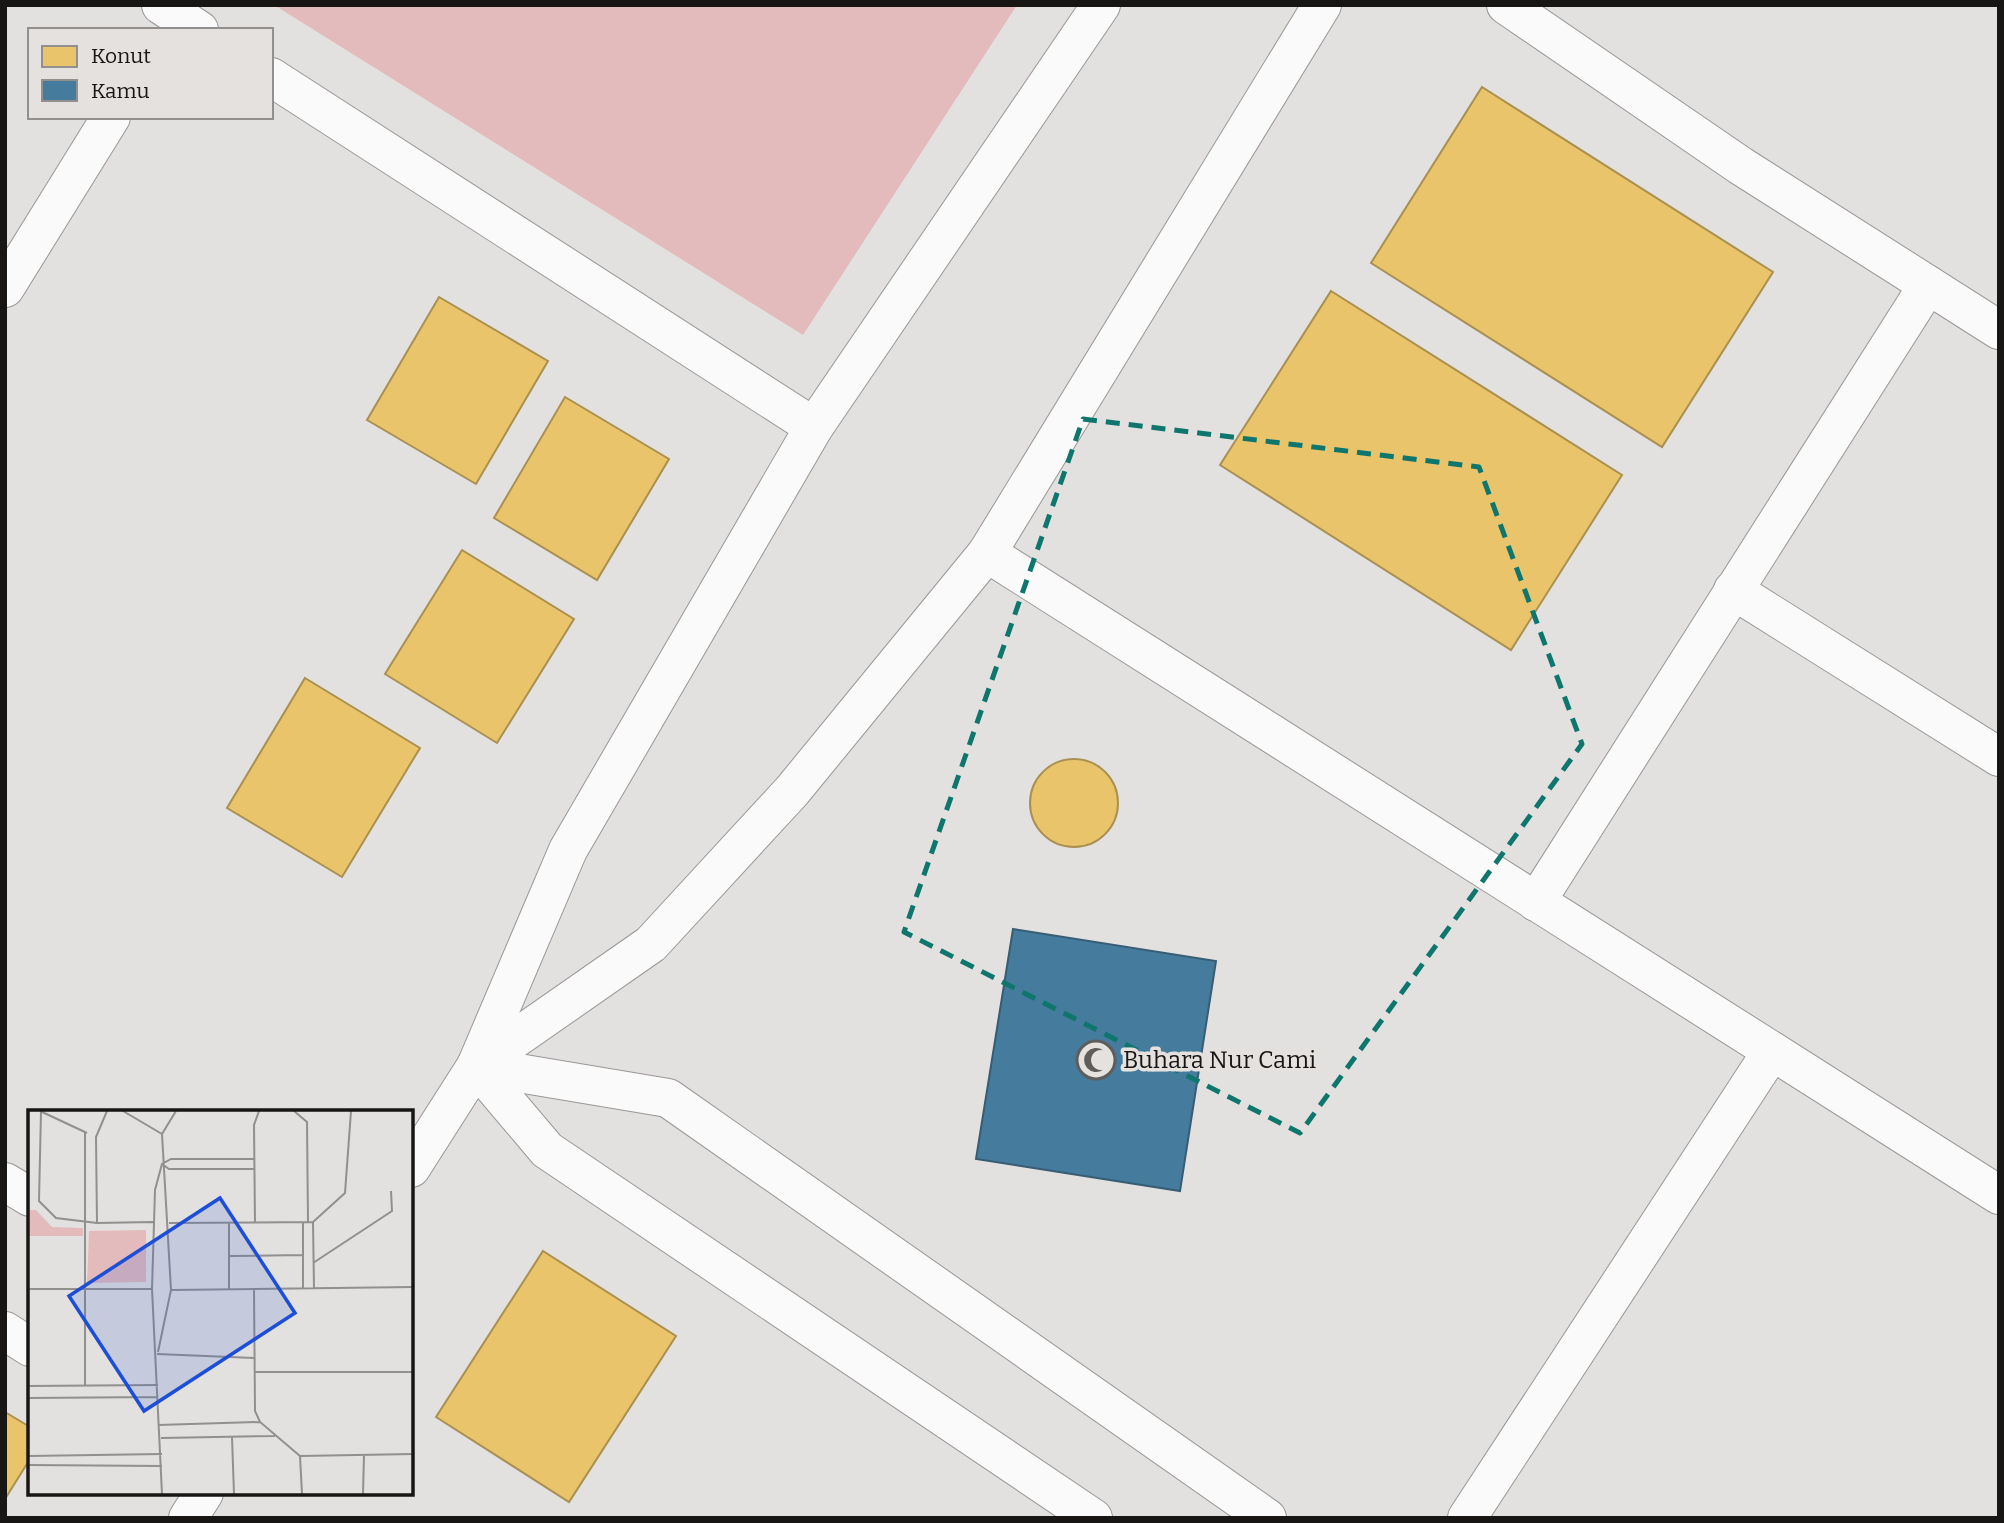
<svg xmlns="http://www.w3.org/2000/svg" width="2004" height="1523" font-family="Bitter,serif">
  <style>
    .green { fill: #e4bbbc }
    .homes { fill: #e9c46a; stroke: #aa9050; stroke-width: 2 }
    .public { fill: #457b9d; stroke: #375d74; stroke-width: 2 }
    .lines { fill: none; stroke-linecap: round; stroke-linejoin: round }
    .minor-casing { stroke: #999796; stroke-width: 40 }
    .minor { stroke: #fbfafa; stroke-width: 38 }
    .marked { fill: none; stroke: #0f766e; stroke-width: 5; stroke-dasharray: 14 9; stroke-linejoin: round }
    .labels { text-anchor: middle; stroke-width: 7; stroke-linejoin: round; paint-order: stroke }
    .poi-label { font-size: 24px; fill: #171615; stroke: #e4e1de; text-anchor: start }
    .inset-road { fill: none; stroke: #91908e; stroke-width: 2 }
    .view { fill: #1d4ed8; fill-opacity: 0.15; stroke: #1d4ed8; stroke-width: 3.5 }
    .inset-edge { fill: none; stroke: #171615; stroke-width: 3.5 }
  </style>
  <rect width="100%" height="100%" fill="#e3e1df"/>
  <path class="green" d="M274,5H1017L803,335Z"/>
  <g class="homes">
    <path d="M1482,87L1773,272L1662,447L1371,263Z"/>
    <path d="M1331,291L1622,475L1511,650L1220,465Z"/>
    <path d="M439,297L548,361L476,484L367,420Z"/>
    <path d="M565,397L669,459L597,580L494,518Z"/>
    <path d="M462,550L574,619L497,743L385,674Z"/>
    <path d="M305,678L420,748L342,877L227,808Z"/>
    <circle cx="1074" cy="803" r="44"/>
    <path d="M543,1251L676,1336L569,1502L436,1417Z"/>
    <path d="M5,1412L30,1427V1459L5,1499Z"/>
  </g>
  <path class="public" d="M1013,929L1216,961L1180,1191L976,1159Z"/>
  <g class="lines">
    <defs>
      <g id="minor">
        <path d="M161,5L199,30"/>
        <path d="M1506,5L1741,166L1999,330"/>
        <path d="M271,77L814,427"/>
        <path d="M5,288L111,117"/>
        <path d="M987,553L1999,1195"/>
        <path d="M1733,590L1999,757"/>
        <path d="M1536,902L1928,285"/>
        <path d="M476,1066L651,944L792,791L987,553L1322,5"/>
        <path d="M476,1066L668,1098L1267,1518"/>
        <path d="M476,1066L547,1150L1093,1518"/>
        <path d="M411,1168L476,1066L568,850L814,427L1101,5"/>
        <path d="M5,1182L30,1197"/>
        <path d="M5,1331L30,1347"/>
        <path d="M188,1518L204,1493"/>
        <path d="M1467,1518L1772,1051"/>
      </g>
    </defs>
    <use href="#minor" class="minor-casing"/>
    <use href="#minor" class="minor"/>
  </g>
  <path class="marked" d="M1083,419L1479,467L1582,744L1300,1133L904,932Z"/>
  <defs>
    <symbol id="mosque-ring" viewBox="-11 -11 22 22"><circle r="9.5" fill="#e4e1de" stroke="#5e5d5c" stroke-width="1.5"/><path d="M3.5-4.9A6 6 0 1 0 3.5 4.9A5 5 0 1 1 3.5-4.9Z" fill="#5e5d5c"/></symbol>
  </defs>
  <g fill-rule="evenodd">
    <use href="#mosque-ring" x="1074" y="1038" width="44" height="44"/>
  </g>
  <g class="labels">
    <g class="poi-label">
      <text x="1123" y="1068">Buhara Nur Cami</text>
    </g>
  </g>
  <g transform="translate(28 1110)">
    <rect width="385" height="385" fill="#e3e1df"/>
    <path d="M0,100H8L24,117L55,118V126H0ZM118,120V172L59,173L61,121Z" fill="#e4bbbc"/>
    <path class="inset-road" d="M12,1L59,23M13,1L11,91L28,108L69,113M79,1L68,27L69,113L125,112M95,1L134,24M266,1L279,12L280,112M57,22V276M134,54L141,59H226M275,112V178M285,112L286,178M141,113L285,112L317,83L323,1M201,113V179M227,113L226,15L231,1M201,146L275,145M285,153L364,101L363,81M0,179H124M226,179L227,301L232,312L272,346L385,344M143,180L385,177M130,242L143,180L134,24L148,1M129,244L226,248M226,262H385M0,276L130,275M0,288L130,287M130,315L232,312M204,327L206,384M133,328L247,326M0,346L134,344M272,346L274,384M0,355L134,356M134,384L124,179L127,80L134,54L143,49H226M335,384L336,345"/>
    <path class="view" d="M192,88L267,203L116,301L41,186Z"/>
    <rect width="385" height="385" class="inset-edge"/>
  </g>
  <rect width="2004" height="1523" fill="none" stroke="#171615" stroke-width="14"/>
  <rect x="28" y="28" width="245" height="91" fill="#e4e1de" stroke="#92908e" stroke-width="2"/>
  <rect x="42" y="46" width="35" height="21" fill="#e9c46a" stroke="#92908e" stroke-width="2"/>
  <text x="91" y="63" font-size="21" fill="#171615">Konut</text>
  <rect x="42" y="80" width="35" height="21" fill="#457b9d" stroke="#92908e" stroke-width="2"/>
  <text x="91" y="98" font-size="21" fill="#171615">Kamu</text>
</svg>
